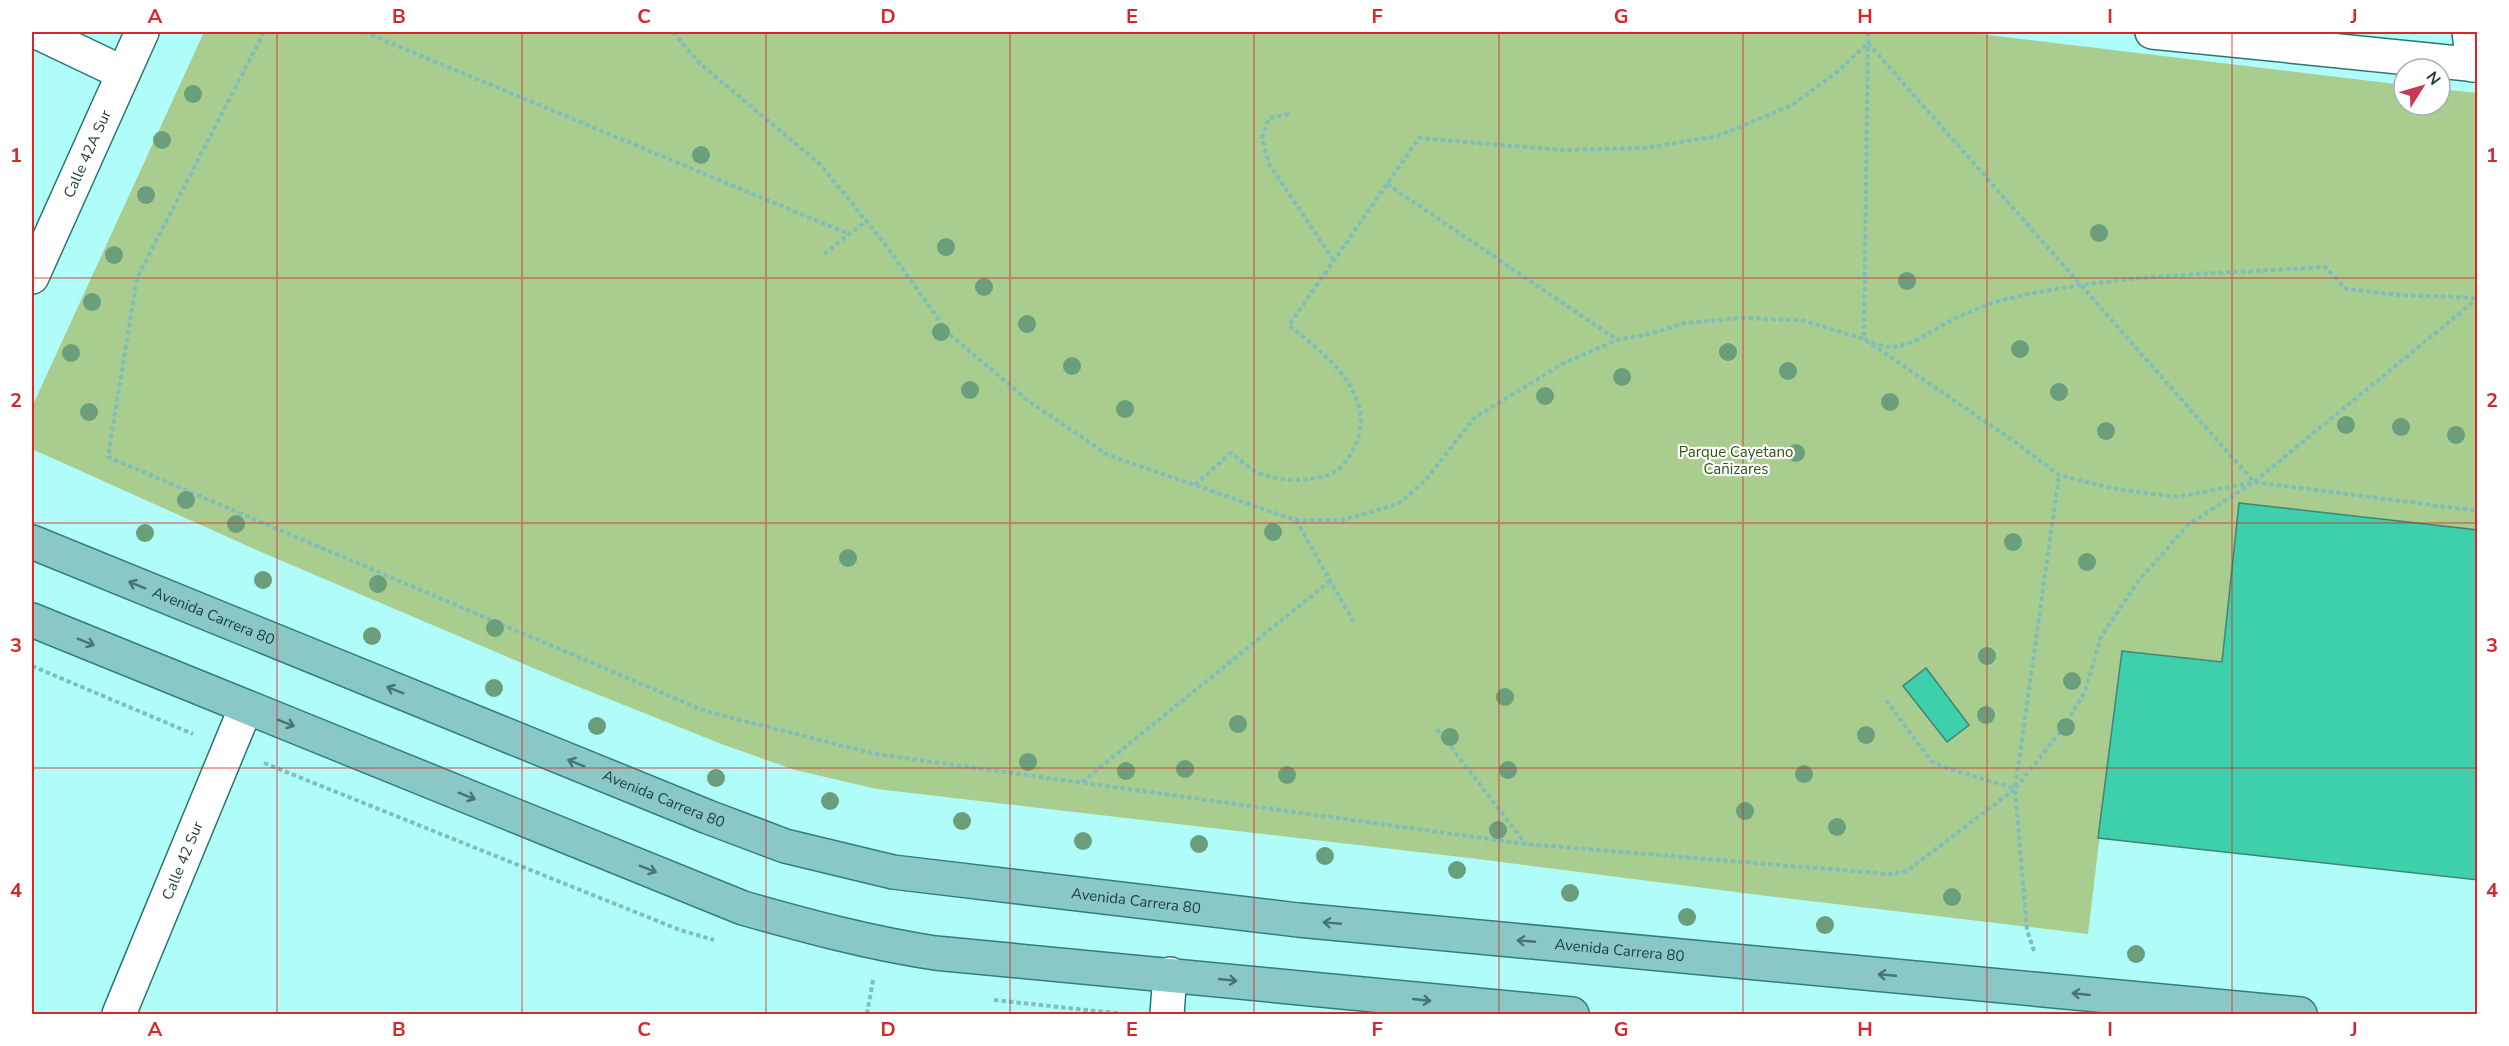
<svg xmlns="http://www.w3.org/2000/svg" width="2509" height="1046" font-family="'Nunito Sans',sans-serif">
  <style>
    .green { fill: #a8cd8e }
    .building { fill: #3ed0ad; stroke: #418471; stroke-width: 1.5 }
    .lines { fill: none; stroke-linecap: round; stroke-linejoin: round }
    .minor-casing { stroke: #287775; stroke-width: 36 }
    .major-casing { stroke: #307f7d; stroke-width: 36 }
    .path { stroke: #80bebc; stroke-width: 4; stroke-dasharray: 4.5 3; stroke-linecap: butt }
    .minor { stroke: #fff; stroke-width: 33 }
    .major { stroke: #89c8c6; stroke-width: 33 }
    .tree { fill: #6b9e7a }
    .oneway { stroke: #487473 }
    .grid { fill: none; stroke: #d62828; stroke-width: 1.5; stroke-opacity: 0.55 }
    .labels { text-anchor: middle; stroke-width: 4.5; stroke-linejoin: round; paint-order: stroke }
    .street-label { font-size: 15px; fill: #1c3c3b; stroke: #fff }
    .park-label { font-size: 15px; fill: #325212; stroke: #fff }
    .neatline { fill: none; stroke: #d62828; stroke-width: 2 }
    .grid-label { font-size: 20px; text-anchor: middle; font-weight: bold; fill: #d62828 }
  </style>
  <rect width="100%" height="100%" fill="#b0fcf9"/>
  <path class="green" d="M204,32H1963L2404,85V105H2440V89L2477,93V530L2239,503L2222,662L2122,651L2088,934L1751,894L1478,859L877,789L795,770L724,745L564,681L261,552L32,449V407Z"/>
  <g class="building">
    <path d="M2239,503L2478,530V880L2098,838L2122,651L2222,662Z"/>
    <path d="M1926,668L1969,725L1947,742L1903,686Z"/>
  </g>
  <g class="lines">
    <defs>
      <g id="minor">
        <path d="M37,32L123,73"/>
        <path d="M2152,32L2478,65"/>
        <path d="M2469,32L2473,65"/>
        <path id="s1" d="M32,277L142,32"/>
        <path id="s2" d="M119,1014L246,707"/>
        <path d="M1167,1014L1170,974"/>
      </g>
      <g id="major">
        <path id="s3" d="M32,542L708,817L785,846L893,872L1298,920L2300,1014"/>
        <path d="M32,620L743,908C807,926 869,943 935,953L1572,1014"/>
      </g>
    </defs>
    <use href="#minor" class="minor-casing"/>
    <use href="#major" class="major-casing"/>
    <g class="path">
      <path d="M264,32L137,278L108,457L705,711L875,754L1525,844L1889,874L1907,871L2015,789L2059,475"/>
      <path d="M364,32L849,234"/>
      <path d="M673,32L698,62L820,164L885,244L949,334L1030,402L1108,455L1295,520H1342L1398,504L1425,481L1474,418L1562,364L1617,340L1649,334L1685,323L1739,318L1801,320L1864,339L2018,444L2059,475L2115,489L2177,497L2254,482L2478,511"/>
      <path d="M1868,32L1864,339C1872,342 1882,347 1890,347C1910,347 1931,331 1948,322C1964,314 1982,306 1999,301C2105,274 2216,274 2325,267L2346,289L2400,295L2478,298"/>
      <path d="M1289,114L1269,118L1262,138L1269,164L1334,261"/>
      <path d="M1387,184L1616,339"/>
      <path d="M824,254L866,221"/>
      <path d="M1195,485L1231,453C1239,459 1248,468 1257,472C1275,481 1306,482 1325,476C1338,473 1349,460 1354,448C1361,434 1363,419 1358,404C1347,369 1316,348 1289,325L1419,138L1563,150L1644,148L1718,136L1792,105L1837,72L1868,43L2253,481"/>
      <path d="M1296,520L1353,621"/>
      <path d="M32,666L193,734"/>
      <path d="M1886,700L1931,761L1946,768L2014,788"/>
      <path d="M1437,729L1525,843"/>
      <path d="M264,763L680,930L714,940"/>
      <path d="M1082,782L1330,581"/>
      <path d="M2034,951L2027,930L2015,789L2065,726L2085,691L2101,637L2139,580L2188,525L2254,482L2477,299"/>
      <path d="M994,1000L1124,1014"/>
      <path d="M867,1014L873,980"/>
    </g>
    <use href="#minor" class="minor"/>
    <use href="#major" class="major"/>
  </g>
  <g class="tree">
    <circle cx="193" cy="94" r="9"/>
    <circle cx="162" cy="140" r="9"/>
    <circle cx="701" cy="155" r="9"/>
    <circle cx="146" cy="195" r="9"/>
    <circle cx="2099" cy="233" r="9"/>
    <circle cx="946" cy="247" r="9"/>
    <circle cx="114" cy="255" r="9"/>
    <circle cx="1907" cy="281" r="9"/>
    <circle cx="984" cy="287" r="9"/>
    <circle cx="92" cy="302" r="9"/>
    <circle cx="1027" cy="324" r="9"/>
    <circle cx="941" cy="332" r="9"/>
    <circle cx="2020" cy="349" r="9"/>
    <circle cx="1728" cy="352" r="9"/>
    <circle cx="71" cy="353" r="9"/>
    <circle cx="1072" cy="366" r="9"/>
    <circle cx="1788" cy="371" r="9"/>
    <circle cx="1622" cy="377" r="9"/>
    <circle cx="970" cy="390" r="9"/>
    <circle cx="2059" cy="392" r="9"/>
    <circle cx="1545" cy="396" r="9"/>
    <circle cx="1890" cy="402" r="9"/>
    <circle cx="1125" cy="409" r="9"/>
    <circle cx="89" cy="412" r="9"/>
    <circle cx="2346" cy="425" r="9"/>
    <circle cx="2401" cy="427" r="9"/>
    <circle cx="2106" cy="431" r="9"/>
    <circle cx="2456" cy="435" r="9"/>
    <circle cx="1796" cy="453" r="9"/>
    <circle cx="186" cy="500" r="9"/>
    <circle cx="236" cy="524" r="9"/>
    <circle cx="1273" cy="532" r="9"/>
    <circle cx="145" cy="533" r="9"/>
    <circle cx="2013" cy="542" r="9"/>
    <circle cx="848" cy="558" r="9"/>
    <circle cx="2087" cy="562" r="9"/>
    <circle cx="263" cy="580" r="9"/>
    <circle cx="378" cy="584" r="9"/>
    <circle cx="495" cy="628" r="9"/>
    <circle cx="372" cy="636" r="9"/>
    <circle cx="1987" cy="656" r="9"/>
    <circle cx="2072" cy="681" r="9"/>
    <circle cx="494" cy="688" r="9"/>
    <circle cx="1505" cy="697" r="9"/>
    <circle cx="1986" cy="715" r="9"/>
    <circle cx="1238" cy="724" r="9"/>
    <circle cx="597" cy="726" r="9"/>
    <circle cx="2066" cy="727" r="9"/>
    <circle cx="1866" cy="735" r="9"/>
    <circle cx="1450" cy="737" r="9"/>
    <circle cx="1028" cy="762" r="9"/>
    <circle cx="1185" cy="769" r="9"/>
    <circle cx="1508" cy="770" r="9"/>
    <circle cx="1126" cy="771" r="9"/>
    <circle cx="1804" cy="774" r="9"/>
    <circle cx="1287" cy="775" r="9"/>
    <circle cx="716" cy="778" r="9"/>
    <circle cx="830" cy="801" r="9"/>
    <circle cx="1745" cy="811" r="9"/>
    <circle cx="962" cy="821" r="9"/>
    <circle cx="1837" cy="827" r="9"/>
    <circle cx="1498" cy="830" r="9"/>
    <circle cx="1083" cy="841" r="9"/>
    <circle cx="1199" cy="844" r="9"/>
    <circle cx="1325" cy="856" r="9"/>
    <circle cx="1457" cy="870" r="9"/>
    <circle cx="1570" cy="893" r="9"/>
    <circle cx="1952" cy="897" r="9"/>
    <circle cx="1687" cy="917" r="9"/>
    <circle cx="1825" cy="925" r="9"/>
    <circle cx="2136" cy="954" r="9"/>
  </g>
  <defs><path id="oneway-shaft" d="M-6 0H5M1.5-3L5.5 0L1.5 3" fill="none" stroke-width="1.6" stroke-linecap="round" stroke-linejoin="round" transform="scale(1.5)"/></defs>
  <g class="oneway">
    <use href="#oneway-shaft" transform="translate(137 585) rotate(-158)"/>
    <use href="#oneway-shaft" transform="translate(86 642) rotate(22)"/>
    <use href="#oneway-shaft" transform="translate(395 690) rotate(-158)"/>
    <use href="#oneway-shaft" transform="translate(286 723) rotate(22)"/>
    <use href="#oneway-shaft" transform="translate(576 763) rotate(-158)"/>
    <use href="#oneway-shaft" transform="translate(467 796) rotate(22)"/>
    <use href="#oneway-shaft" transform="translate(648 869) rotate(22)"/>
    <use href="#oneway-shaft" transform="translate(1332 923) rotate(-175)"/>
    <use href="#oneway-shaft" transform="translate(1526 941) rotate(-175)"/>
    <use href="#oneway-shaft" transform="translate(1887 975) rotate(-175)"/>
    <use href="#oneway-shaft" transform="translate(1228 980) rotate(6)"/>
    <use href="#oneway-shaft" transform="translate(2081 994) rotate(-174)"/>
    <use href="#oneway-shaft" transform="translate(1422 1000) rotate(6)"/>
  </g>
  <path class="grid" d="M277,32V1014M522,32V1014M766,32V1014M1010,32V1014M1254,32V1014M1499,32V1014M1743,32V1014M1987,32V1014M2232,32V1014M32,278H2478M32,523H2478M32,768H2478"/>
  <g class="labels">
    <g class="street-label">
      <text dy="5" stroke="none"><textPath href="#s1" startOffset="135">Calle 42A Sur</textPath></text>
      <text dy="5" stroke="none"><textPath href="#s3" startOffset="196">Avenida Carrera 80</textPath></text>
      <text dy="5" stroke="none"><textPath href="#s3" startOffset="682">Avenida Carrera 80</textPath></text>
      <text dy="5" stroke="none"><textPath href="#s2" startOffset="166">Calle 42 Sur</textPath></text>
      <text dy="5" stroke="none"><textPath href="#s3" startOffset="1168">Avenida Carrera 80</textPath></text>
      <text dy="5" stroke="none"><textPath href="#s3" startOffset="1654">Avenida Carrera 80</textPath></text>
    </g>
    <g class="park-label">
      <text x="1736" y="457">Parque Cayetano<tspan x="1736" dy="17">Cañizares</tspan></text>
    </g>
  </g>
  <rect width="2509" height="1046" fill="none" stroke="#ffffff" stroke-width="66"/>
  <g transform="translate(2422 87) rotate(53)"><circle r="28" fill="#ffffff" stroke="#a4b1b1" stroke-width="1.5"/>
  <path d="M0-4.5L10 22L0 15L-10 22Z" fill="#c83857"/>
  <text y="-9" font-size="16" font-weight="bold" text-anchor="middle" fill="#1c3c3b">N</text>
  </g>
  <rect x="33" y="33" width="2443" height="980" class="neatline"/>
  <g class="grid-label">
    <text x="155" y="23">A</text>
    <text x="399" y="23">B</text>
    <text x="644" y="23">C</text>
    <text x="888" y="23">D</text>
    <text x="1132" y="23">E</text>
    <text x="1377" y="23">F</text>
    <text x="1621" y="23">G</text>
    <text x="1865" y="23">H</text>
    <text x="2110" y="23">I</text>
    <text x="2354" y="23">J</text>
    <text x="16" y="162">1</text>
    <text x="2492" y="162">1</text>
    <text x="16" y="407">2</text>
    <text x="2492" y="407">2</text>
    <text x="16" y="652">3</text>
    <text x="2492" y="652">3</text>
    <text x="16" y="897">4</text>
    <text x="2492" y="897">4</text>
    <text x="155" y="1036">A</text>
    <text x="399" y="1036">B</text>
    <text x="644" y="1036">C</text>
    <text x="888" y="1036">D</text>
    <text x="1132" y="1036">E</text>
    <text x="1377" y="1036">F</text>
    <text x="1621" y="1036">G</text>
    <text x="1865" y="1036">H</text>
    <text x="2110" y="1036">I</text>
    <text x="2354" y="1036">J</text>
  </g>
</svg>
